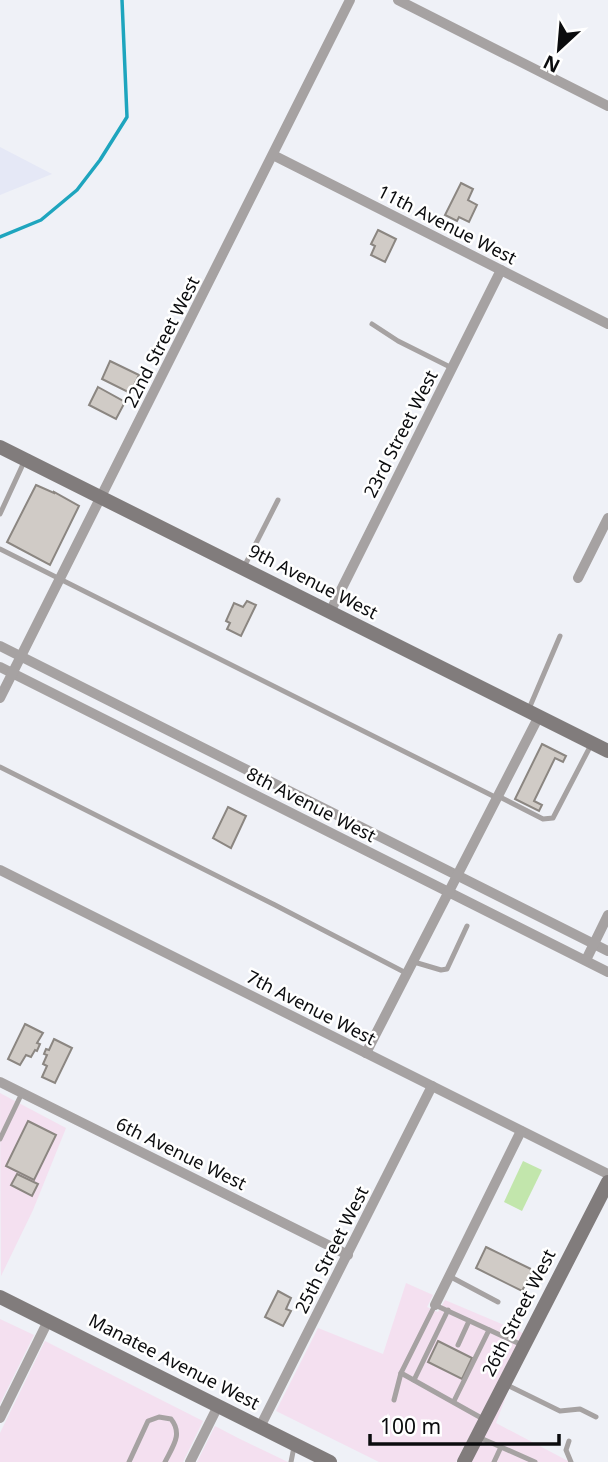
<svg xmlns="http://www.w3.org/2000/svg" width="608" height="1462" font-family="'Noto Sans',sans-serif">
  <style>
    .commercial { fill: #f4e0f0 }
    .built { fill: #e5e8f6 }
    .green { fill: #c2e6ac }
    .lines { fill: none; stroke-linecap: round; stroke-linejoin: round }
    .stream { stroke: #1ea5be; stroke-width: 3.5 }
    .building { fill: #d0cbc6; stroke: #8b8681; stroke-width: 2 }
    .lane { stroke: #a6a2a2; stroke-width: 5 }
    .street { stroke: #a6a2a2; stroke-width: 10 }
    .secondary { stroke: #817c7c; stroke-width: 14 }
    .labels { text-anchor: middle; stroke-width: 5; stroke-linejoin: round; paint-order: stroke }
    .street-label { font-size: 18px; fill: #0b0c0e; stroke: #fff }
  </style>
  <rect width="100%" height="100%" fill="#eff1f7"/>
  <g class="commercial">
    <path d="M0,1093L66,1128L33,1210L1,1276Z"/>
    <path d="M406,1283L433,1295L427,1307L438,1312L445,1300L523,1333L456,1462H379L276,1411L318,1328L383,1354Z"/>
    <path d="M0,1319L34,1335L0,1404Z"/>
    <path d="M45,1341L203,1421L183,1462H0V1433Z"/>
    <path d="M511,1383L496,1423L570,1462H471Z"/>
    <path d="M215,1426L238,1438L288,1462H197Z"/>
  </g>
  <path class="built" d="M0,147L52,174L0,195Z"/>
  <path class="green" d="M523,1161L542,1170L522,1211L504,1202Z"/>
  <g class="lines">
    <path class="stream" d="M0,237L41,220L77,190L100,160L127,117L122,0"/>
  </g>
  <g class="building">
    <path d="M461,183L473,189L468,200L477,205L469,222L459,217L457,221L445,215Z"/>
    <path d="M378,230L396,239L385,262L371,255L375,246L371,244Z"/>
    <path d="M110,361L139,375L130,393L102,379Z"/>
    <path d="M98,387L125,402L116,419L89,405Z"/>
    <path d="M36,485L54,493V492L79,506L50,565L7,542Z"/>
    <path d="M247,601L256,605L241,636L227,629L230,623L226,621L234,603L243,607Z"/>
    <path d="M542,744L566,756L563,762L555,758L534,801L542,805L539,811L515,799Z"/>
    <path d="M228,807L246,816L231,848L213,838Z"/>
    <path d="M25,1024L43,1033L37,1043L40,1044L37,1051L35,1050L31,1057L26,1055L20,1065L8,1059Z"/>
    <path d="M54,1039L72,1048L55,1083L42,1077L47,1066L43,1064L47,1055L44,1054L46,1049L49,1050Z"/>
    <path d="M28,1121L56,1135L34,1180L6,1166Z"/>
    <path d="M17,1174L38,1184L32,1196L11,1185Z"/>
    <path d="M486,1247L533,1270L522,1291L476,1268Z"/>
    <path d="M278,1291L291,1298L286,1309L291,1311L283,1326L265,1317Z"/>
    <path d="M438,1341L472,1358L462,1379L428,1362Z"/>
  </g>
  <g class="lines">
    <g class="lane">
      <path d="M372,324L398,341L452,368"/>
      <path d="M0,514L24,462"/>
      <path d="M0,549L497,798"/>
      <path d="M243,569L278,500"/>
      <path d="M528,711L560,636"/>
      <path d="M0,767L275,905L406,973"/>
      <path d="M498,796L543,819L553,818L592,743"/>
      <path d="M414,962L441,970L447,969L467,926"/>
      <path d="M0,1139L22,1093"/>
      <path d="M449,1276L498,1302"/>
      <path d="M458,1345L469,1321"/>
      <path d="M401,1373L485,1420"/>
      <path d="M414,1380L448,1310"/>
      <path d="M507,1385L560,1411L580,1409L596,1417"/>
      <path d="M394,1400L401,1373L435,1305L522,1345"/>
      <path d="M454,1401L489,1330"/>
      <path d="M478,1437L501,1447L494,1462"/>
      <path d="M569,1441L566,1450L571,1462"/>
      <path d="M501,1447L535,1462"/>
      <path d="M129,1462L148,1421L159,1417L171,1419C183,1434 173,1446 165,1462"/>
      <path d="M291,1462L294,1447"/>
    </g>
    <g class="street">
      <path d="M398,0L608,106"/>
      <path d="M273,155L608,324"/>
      <path d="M578,578L608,518"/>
      <path d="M330,612L501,270"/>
      <path d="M0,646L608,951"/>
      <path d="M0,667L608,972"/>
      <path d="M0,698L350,0"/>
      <path d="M0,870L608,1174"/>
      <path d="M586,960L608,915"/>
      <path d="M366,1053L539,716"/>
      <path d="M0,1082L348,1255"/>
      <path d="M435,1305L521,1131"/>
      <path d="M0,1418L48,1321"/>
      <path d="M260,1427L432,1086"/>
      <path d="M190,1462L218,1406"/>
    </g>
    <g class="secondary">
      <path d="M0,447L608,751"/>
      <path d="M0,1297L330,1462"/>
      <path d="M464,1462L608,1182"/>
    </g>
  </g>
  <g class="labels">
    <g class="street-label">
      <text transform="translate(447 225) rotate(27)" y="6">11th Avenue West</text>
      <text transform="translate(162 342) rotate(-63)" y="6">22nd Street West</text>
      <text transform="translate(401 434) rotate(-63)" y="6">23rd Street West</text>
      <text transform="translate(313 582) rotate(27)" y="6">9th Avenue West</text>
      <text transform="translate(311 805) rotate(27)" y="6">8th Avenue West</text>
      <text transform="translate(311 1008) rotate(27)" y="6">7th Avenue West</text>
      <text transform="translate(181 1154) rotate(26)" y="6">6th Avenue West</text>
      <text transform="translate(332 1250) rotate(-63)" y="6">25th Street West</text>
      <text transform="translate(519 1313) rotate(-63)" y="6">26th Street West</text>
      <text transform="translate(174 1362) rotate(27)" y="6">Manatee Avenue West</text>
    </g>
  </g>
  <g transform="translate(559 49) rotate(206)" stroke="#ffffff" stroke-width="5" paint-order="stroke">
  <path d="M0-5L12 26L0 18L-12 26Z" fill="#0b0c0e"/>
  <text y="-10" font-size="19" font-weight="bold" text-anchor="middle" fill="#0b0c0e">N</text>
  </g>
  <path d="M370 1434v10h189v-10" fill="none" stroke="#0b0c0e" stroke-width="3.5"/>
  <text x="380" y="1434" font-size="21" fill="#0b0c0e" stroke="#ffffff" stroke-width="5" paint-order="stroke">100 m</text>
</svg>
